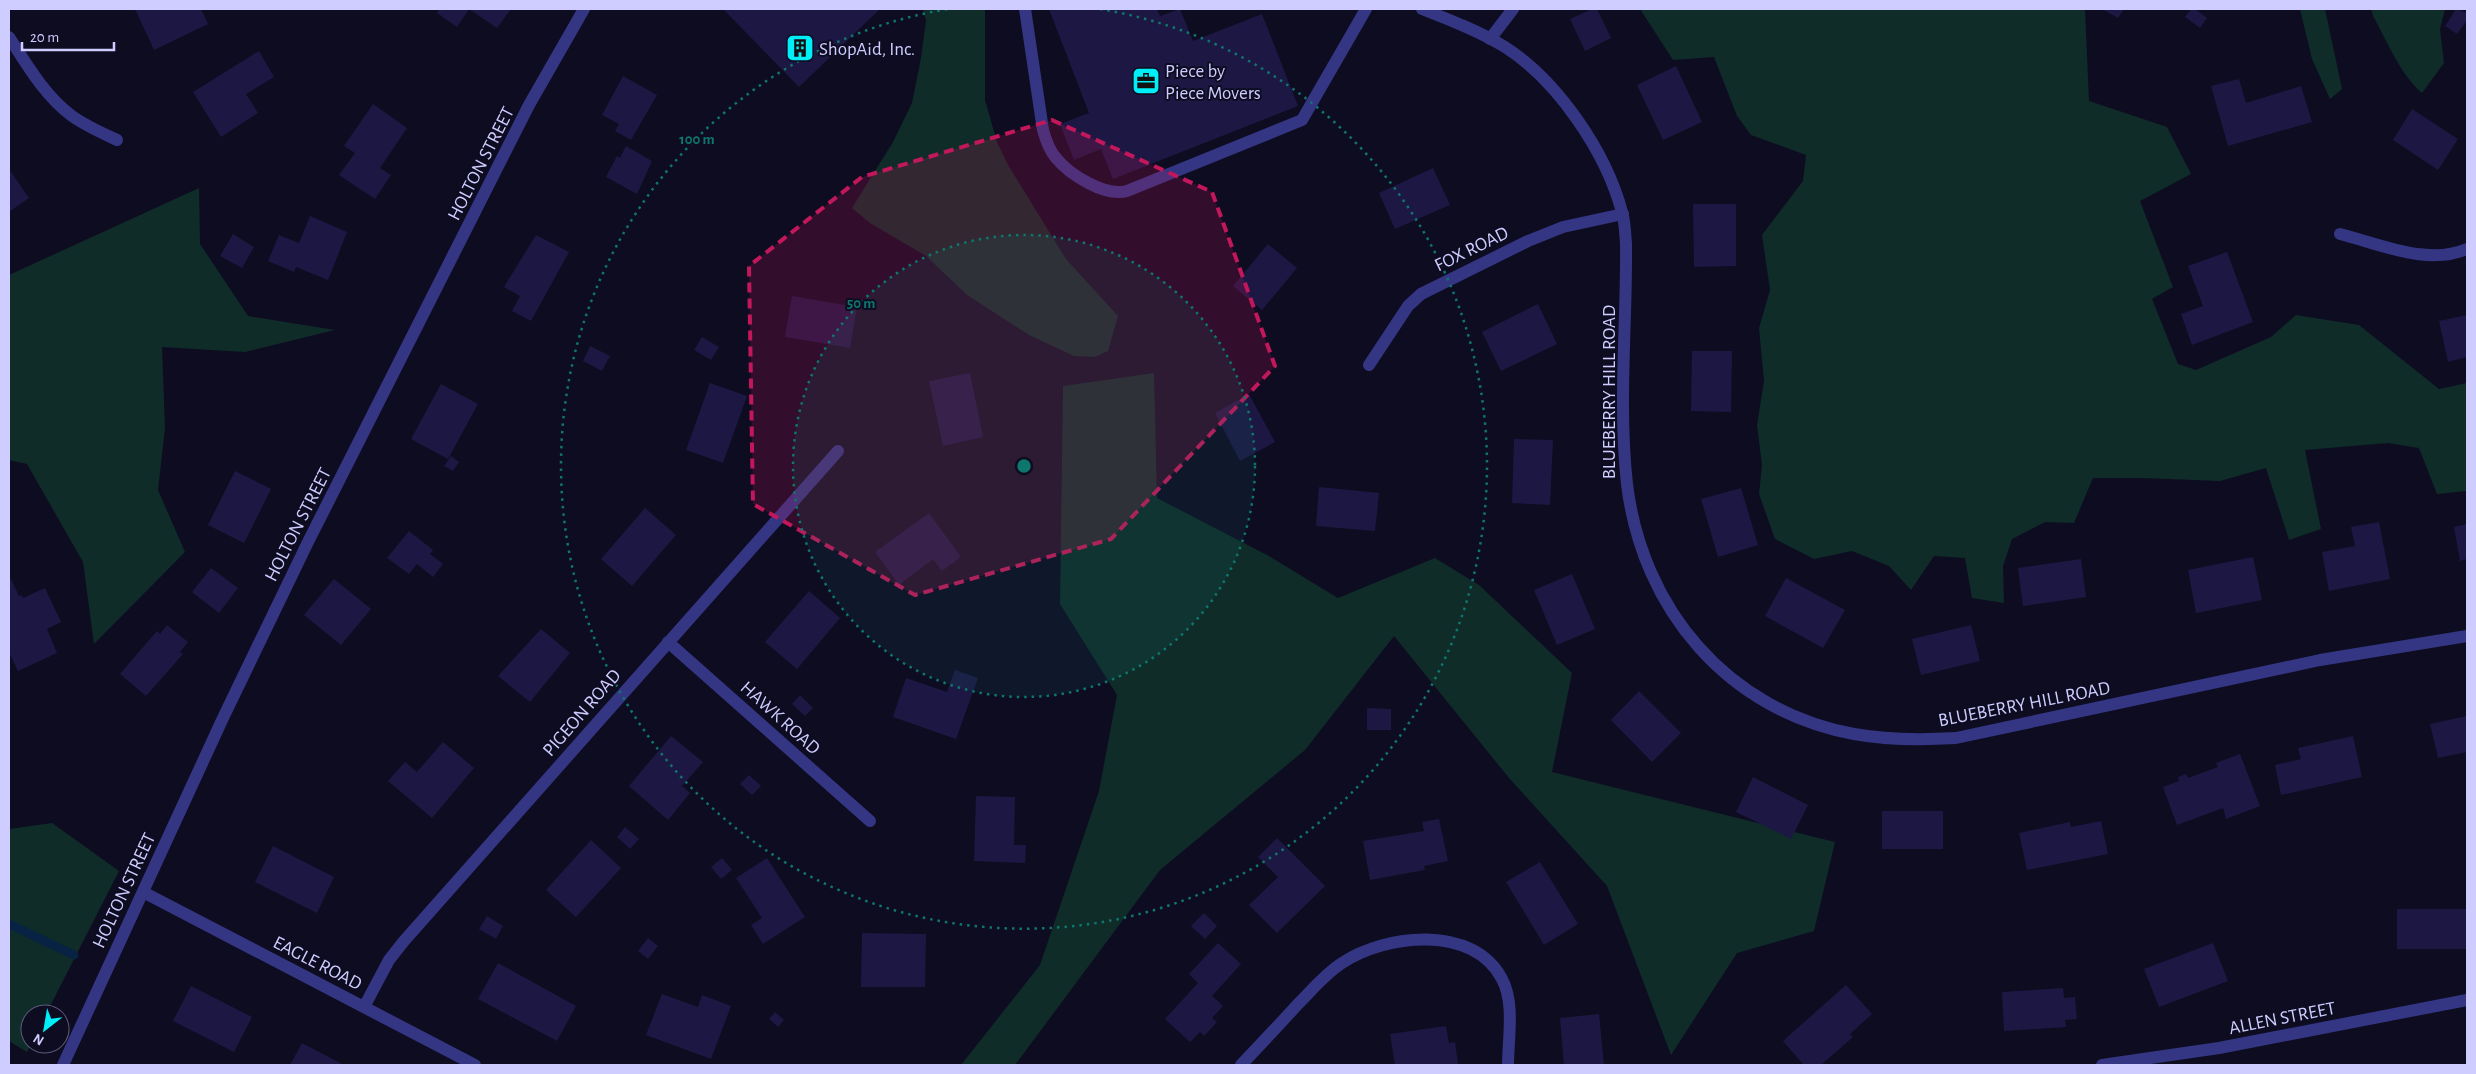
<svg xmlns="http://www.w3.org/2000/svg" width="2476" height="1074" font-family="'Alegreya Sans',sans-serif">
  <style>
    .green { fill: #0f2c29 }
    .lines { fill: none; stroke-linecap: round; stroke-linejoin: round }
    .stream { stroke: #082244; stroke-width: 9 }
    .building { fill: #1d1743 }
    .minor { stroke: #343683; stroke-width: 12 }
    .marked { fill: #c2185b; fill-opacity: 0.2; stroke: #c2185b; stroke-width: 4; stroke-dasharray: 10 6; stroke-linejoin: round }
    .ring { fill: none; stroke: #0f766e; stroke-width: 2.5; stroke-dasharray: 2.5 5 }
    .labels { text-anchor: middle; stroke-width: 4; stroke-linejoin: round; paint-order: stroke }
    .poi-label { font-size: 19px; fill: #cfccff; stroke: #0e0c21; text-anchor: start }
    .street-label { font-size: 19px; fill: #cfccff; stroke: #0e0c21 }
    .centre { fill: #0f766e; stroke: #0e0c21; stroke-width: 2.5 }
    .ring-label { font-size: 15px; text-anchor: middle; font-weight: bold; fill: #0f766e; stroke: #0e0c21; stroke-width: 4; stroke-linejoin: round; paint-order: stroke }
  </style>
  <rect width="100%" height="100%" fill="#0e0c21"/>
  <g class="green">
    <path d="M923,9H985V100L997,142L1008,165L1066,259L1118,316L1108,351L1095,357L1074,356L1029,335L967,295L926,256L870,223L852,208L893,142L912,103L921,58L926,20Z"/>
    <path d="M1640,9H2085L2089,101L2167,127L2191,174L2140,201L2173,287L2152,299L2178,364L2196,370L2271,337L2296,315L2359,325L2439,389L2467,383V491L2437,494L2419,448L2388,443L2305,450L2321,529L2289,540L2266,468L2220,481L2142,478H2093L2074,523L2045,522L2012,539L2003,566L2004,603L1972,598L1965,558L1934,556L1911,590L1889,566L1852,551L1814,559L1775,539L1759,494L1762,465L1757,425L1764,381L1759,328L1770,290L1762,235L1803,181L1806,155L1751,135L1737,116L1714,57L1673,60Z"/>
    <path d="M2300,9H2325L2342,89L2330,99L2312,59Z"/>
    <path d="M2371,9H2445L2440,29L2444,63L2422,93C2400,74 2387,41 2373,16Z"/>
    <path d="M199,188L200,244L248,316L335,330L245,352L162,347L165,428L158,490L185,552L94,644L83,562L27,464L9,460V275Z"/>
    <path d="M1154,373L1157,498L1267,555L1338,598L1435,558L1479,585L1572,673L1552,772L1835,842L1814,931L1737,953L1671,1055L1607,886L1509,778L1394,636L1305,750L1160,870L1015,1065H961L1040,965L1099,791L1117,695L1060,604L1063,386Z"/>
    <path d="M52,823L119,871L46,1014H30L31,1044L27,1052L9,1041V829Z"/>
  </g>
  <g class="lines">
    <path class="stream" d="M9,924L74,955"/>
  </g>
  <g class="building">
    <path d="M135,9H201L208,24L154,50Z"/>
    <path d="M439,9H469L457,27L437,13Z"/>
    <path d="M469,9H511L497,28Z"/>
    <path d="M723,9H880L799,87Z"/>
    <path d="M1049,9H1157L1160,16L1180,9L1193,41L1262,14L1298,106L1113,179L1101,149L1074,160L1060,124L1089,113Z"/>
    <path d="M1592,9H1597L1611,38L1585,51L1570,19Z"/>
    <path d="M2102,9H2124L2118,18Z"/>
    <path d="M2191,9H2195L2207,18L2200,28L2185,17Z"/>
    <path d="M2456,9L2467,13V20L2457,34L2445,26Z"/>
    <path d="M259,51L274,77L246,94L258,113L221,137L193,92Z"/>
    <path d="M1676,66L1702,122L1663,140L1637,85Z"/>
    <path d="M623,76L657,95L631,140L615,131L619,124L602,115Z"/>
    <path d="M2239,79L2246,103L2301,86L2312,122L2228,146L2211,86Z"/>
    <path d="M373,104L407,128L380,168L391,175L375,199L339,175L355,153L344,146Z"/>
    <path d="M2412,109L2458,139L2438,170L2393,140Z"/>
    <path d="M626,146L652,161L637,194L606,177L617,156L620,158Z"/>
    <path d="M1433,168L1450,205L1395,229L1379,193Z"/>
    <path d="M9,169L29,198L9,212Z"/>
    <path d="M1693,204H1736V266L1694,267Z"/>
    <path d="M310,216L347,232L328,280L296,267L294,272L268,261L279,235L299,243Z"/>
    <path d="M233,234L254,247L242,268L220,256Z"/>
    <path d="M536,235L569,252L531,321L512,311L520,296L504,287Z"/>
    <path d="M1268,244L1297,268L1262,310L1233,286Z"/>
    <path d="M2227,252L2253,322L2192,345L2181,314L2203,306L2188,266Z"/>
    <path d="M792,296L857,307L850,348L785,337Z"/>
    <path d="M1538,304L1557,344L1501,371L1482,332Z"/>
    <path d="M2467,315V357L2448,362L2439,321Z"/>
    <path d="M702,337L719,347L711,360L694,350Z"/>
    <path d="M590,346L610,356L602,371L583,361Z"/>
    <path d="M1692,351H1732L1731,412L1691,411Z"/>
    <path d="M970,373L983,437L943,446L929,381Z"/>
    <path d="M710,383L747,396L723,463L686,450Z"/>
    <path d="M441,384L478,404L448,459L411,439Z"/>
    <path d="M1249,394L1275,442L1240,461L1215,413Z"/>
    <path d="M1514,439L1553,440L1550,505L1512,503Z"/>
    <path d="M451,456L459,462L453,471L444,466Z"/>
    <path d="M235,471L271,489L244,543L208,525Z"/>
    <path d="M1319,487L1379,493L1375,531L1316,526Z"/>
    <path d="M1741,488L1758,545L1718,557L1701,499Z"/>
    <path d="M645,508L676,535L632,586L601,559Z"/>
    <path d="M929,513L961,557L942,571L933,559L899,585L875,552Z"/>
    <path d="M2379,522L2390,579L2329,591L2322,552L2355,546L2351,527Z"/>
    <path d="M2467,524V559L2460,561L2454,527Z"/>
    <path d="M409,531L433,550L430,554L443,564L433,577L417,564L409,574L387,558Z"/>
    <path d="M2253,557L2262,600L2196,613L2188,570Z"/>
    <path d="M2081,559L2086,597L2023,606L2018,568Z"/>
    <path d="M211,568L238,588L219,613L192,592Z"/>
    <path d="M1572,574L1595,629L1557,645L1534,590Z"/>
    <path d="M1786,578L1845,610L1823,648L1765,616Z"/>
    <path d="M11,579L19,596L22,595L23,598L45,588L61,622L47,629L57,653L18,671L9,652V580Z"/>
    <path d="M334,579L371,609L341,645L304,615Z"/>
    <path d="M809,591L840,618L797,669L765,642Z"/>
    <path d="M167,625L188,642L180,652L183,654L146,696L120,674L157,631L160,634Z"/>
    <path d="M1971,625L1980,661L1921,675L1912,639Z"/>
    <path d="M541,629L570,653L530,702L498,676Z"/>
    <path d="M955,670L978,678L956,739L893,717L906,678L947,692Z"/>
    <path d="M1639,691L1681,733L1652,762L1611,720Z"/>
    <path d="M800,695L813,708L805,716L792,704Z"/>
    <path d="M1367,708L1391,709V730H1367Z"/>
    <path d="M2467,716V752L2438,758L2430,724Z"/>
    <path d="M671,736L703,762L682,786L690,793L668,820L629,786Z"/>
    <path d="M2353,736L2362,777L2281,795L2275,765L2301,759L2298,748Z"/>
    <path d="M443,742L474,768L432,818L388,781L405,762L417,772Z"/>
    <path d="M2240,754L2260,806L2226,819L2223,808L2177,825L2163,787L2179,781L2178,777L2186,774L2188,778L2218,767L2216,763Z"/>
    <path d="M749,775L761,786L752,795L740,784Z"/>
    <path d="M1753,777L1808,805L1791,839L1736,812Z"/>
    <path d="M976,796L1015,797L1014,845H1026L1025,863L974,861Z"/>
    <rect x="1882" y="811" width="61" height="38"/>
    <path d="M1439,819L1448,861L1424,866L1425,870L1370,880L1363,841L1424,831L1422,822Z"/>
    <path d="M2101,821L2108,854L2027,870L2019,833L2070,822L2071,827Z"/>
    <path d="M625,827L639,839L630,849L617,837Z"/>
    <path d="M1277,838L1325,886L1277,933L1249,905L1278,877L1258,857Z"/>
    <path d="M591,840L621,868L576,917L546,890Z"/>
    <path d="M273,846L334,877L317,913L255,882Z"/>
    <path d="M722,858L732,870L721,879L711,867Z"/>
    <path d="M767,858L805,917L763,944L751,925L762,918L736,878Z"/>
    <path d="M1540,862L1578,924L1544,945L1506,882Z"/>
    <rect x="2397" y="909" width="70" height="40"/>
    <path d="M1204,913L1217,926L1205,939L1191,926Z"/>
    <path d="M487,916L503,926L496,939L479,929Z"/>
    <path d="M862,933L926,934L925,987H861Z"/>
    <path d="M648,938L658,946L648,959L638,951Z"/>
    <path d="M1218,943L1241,964L1212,996L1223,1006L1212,1018L1217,1022L1204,1036L1200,1032L1190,1042L1165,1019L1198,983L1189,974Z"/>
    <path d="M2213,943L2228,981L2159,1007L2144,969Z"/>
    <path d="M498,963L576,1006L557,1041L478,999Z"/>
    <path d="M1846,985L1872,1014L1850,1034L1853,1037L1821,1065H1804L1783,1041Z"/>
    <path d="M191,986L252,1017L234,1052L173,1021Z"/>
    <path d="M2063,988L2064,998L2075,997L2077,1019L2065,1020L2066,1027L2004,1031L2002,992Z"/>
    <path d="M662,994L698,1007L702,995L731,1006L711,1059L646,1035Z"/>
    <path d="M775,1012L784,1020L778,1027L769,1019Z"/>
    <path d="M1599,1014L1604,1065H1564L1560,1018Z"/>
    <path d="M1446,1026L1449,1043L1455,1042L1458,1064L1395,1065L1390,1034Z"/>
    <path d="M302,1043L344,1065H290Z"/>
  </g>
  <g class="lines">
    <g class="minor">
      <path d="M1025,9L1043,130C1046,141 1049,150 1056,158C1070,175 1105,197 1127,191L1302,120L1366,9"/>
      <path d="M1422,9C1450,20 1479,31 1505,47C1558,81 1606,152 1622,212C1625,222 1625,233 1626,243C1627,323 1618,404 1627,484C1642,609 1728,711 1854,734C1887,740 1922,740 1956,738L2320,660L2467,636"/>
      <path d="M9,37C27,65 45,96 72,116C86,126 102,133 117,140"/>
      <path d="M1490,39L1513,9"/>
      <path d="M2340,234C2380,244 2427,266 2467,249"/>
      <path d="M1369,365L1408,306L1421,294L1528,241L1563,227L1623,214"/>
      <path d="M668,642L870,821"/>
      <path d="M143,892L475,1065"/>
      <path d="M364,1007L389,960L404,941L838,451"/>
      <path d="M63,1065L223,718L307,544L529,105L584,9"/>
      <path d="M1241,1065C1260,1045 1279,1025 1298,1004C1312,990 1325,974 1342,963C1386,934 1473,924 1502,979C1515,1003 1508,1039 1508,1065"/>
      <path d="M2102,1065L2219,1048L2467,1000"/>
    </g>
  </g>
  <path class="marked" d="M1052,120L1212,192L1275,366L1111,539L915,595L753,504L749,266L862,177Z"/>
  <circle cx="1024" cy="466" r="231" fill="#0f766e" fill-opacity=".12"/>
  <g class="ring">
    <circle cx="1024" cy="466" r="231"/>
    <path d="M1100 9A463 463 0 1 1 948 9"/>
  </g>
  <defs>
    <symbol id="building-square" viewBox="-11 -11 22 22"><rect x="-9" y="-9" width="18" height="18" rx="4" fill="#00eef7" stroke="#0e0c21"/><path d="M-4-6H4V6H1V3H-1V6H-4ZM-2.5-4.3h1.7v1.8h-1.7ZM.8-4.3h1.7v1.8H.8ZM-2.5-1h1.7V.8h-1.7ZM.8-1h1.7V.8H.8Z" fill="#111"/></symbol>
    <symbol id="office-square" viewBox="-11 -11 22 22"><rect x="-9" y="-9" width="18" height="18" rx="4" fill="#00eef7" stroke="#0e0c21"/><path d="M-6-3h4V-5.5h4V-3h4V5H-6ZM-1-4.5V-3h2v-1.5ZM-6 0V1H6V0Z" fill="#111"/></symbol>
  </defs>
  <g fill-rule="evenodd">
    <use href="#building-square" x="784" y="32" width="32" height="32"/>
    <use href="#office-square" x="1130" y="65" width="32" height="32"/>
  </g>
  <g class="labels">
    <g class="poi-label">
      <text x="819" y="55">ShopAid, Inc.</text>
      <text x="1165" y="77">Piece by<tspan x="1165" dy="22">Piece Movers</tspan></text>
    </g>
    <g class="street-label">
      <text transform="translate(480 163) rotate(-63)" y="7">HOLTON STREET</text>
      <text transform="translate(1471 248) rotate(-26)" y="7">FOX ROAD</text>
      <text transform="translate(1608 392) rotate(-90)" y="7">BLUEBERRY HILL ROAD</text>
      <text transform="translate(297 524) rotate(-63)" y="7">HOLTON STREET</text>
      <text transform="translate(2024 703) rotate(-11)" y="7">BLUEBERRY HILL ROAD</text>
      <text transform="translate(581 712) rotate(-49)" y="7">PIGEON ROAD</text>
      <text transform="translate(781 717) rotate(42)" y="7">HAWK ROAD</text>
      <text transform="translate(123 890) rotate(-65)" y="7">HOLTON STREET</text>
      <text transform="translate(318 962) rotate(27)" y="7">EAGLE ROAD</text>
      <text transform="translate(2282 1017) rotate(-11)" y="7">ALLEN STREET</text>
    </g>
  </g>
  <circle cx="1024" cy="466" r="8" class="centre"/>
  <g class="ring-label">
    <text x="697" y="144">100 m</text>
    <text x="861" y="308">50 m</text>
  </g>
  <rect width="2476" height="1074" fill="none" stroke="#cfccff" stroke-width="20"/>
  <g transform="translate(45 1029) rotate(211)"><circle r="24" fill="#0e0c21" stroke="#5b597a"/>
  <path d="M0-4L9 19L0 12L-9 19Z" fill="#00eef7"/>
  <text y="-8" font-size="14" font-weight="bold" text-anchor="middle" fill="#cfccff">N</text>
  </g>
  <path d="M22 42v8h92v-8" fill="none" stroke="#cfccff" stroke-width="2.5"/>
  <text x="30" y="42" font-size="15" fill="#cfccff" stroke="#0e0c21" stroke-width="4" paint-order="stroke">20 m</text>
</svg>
